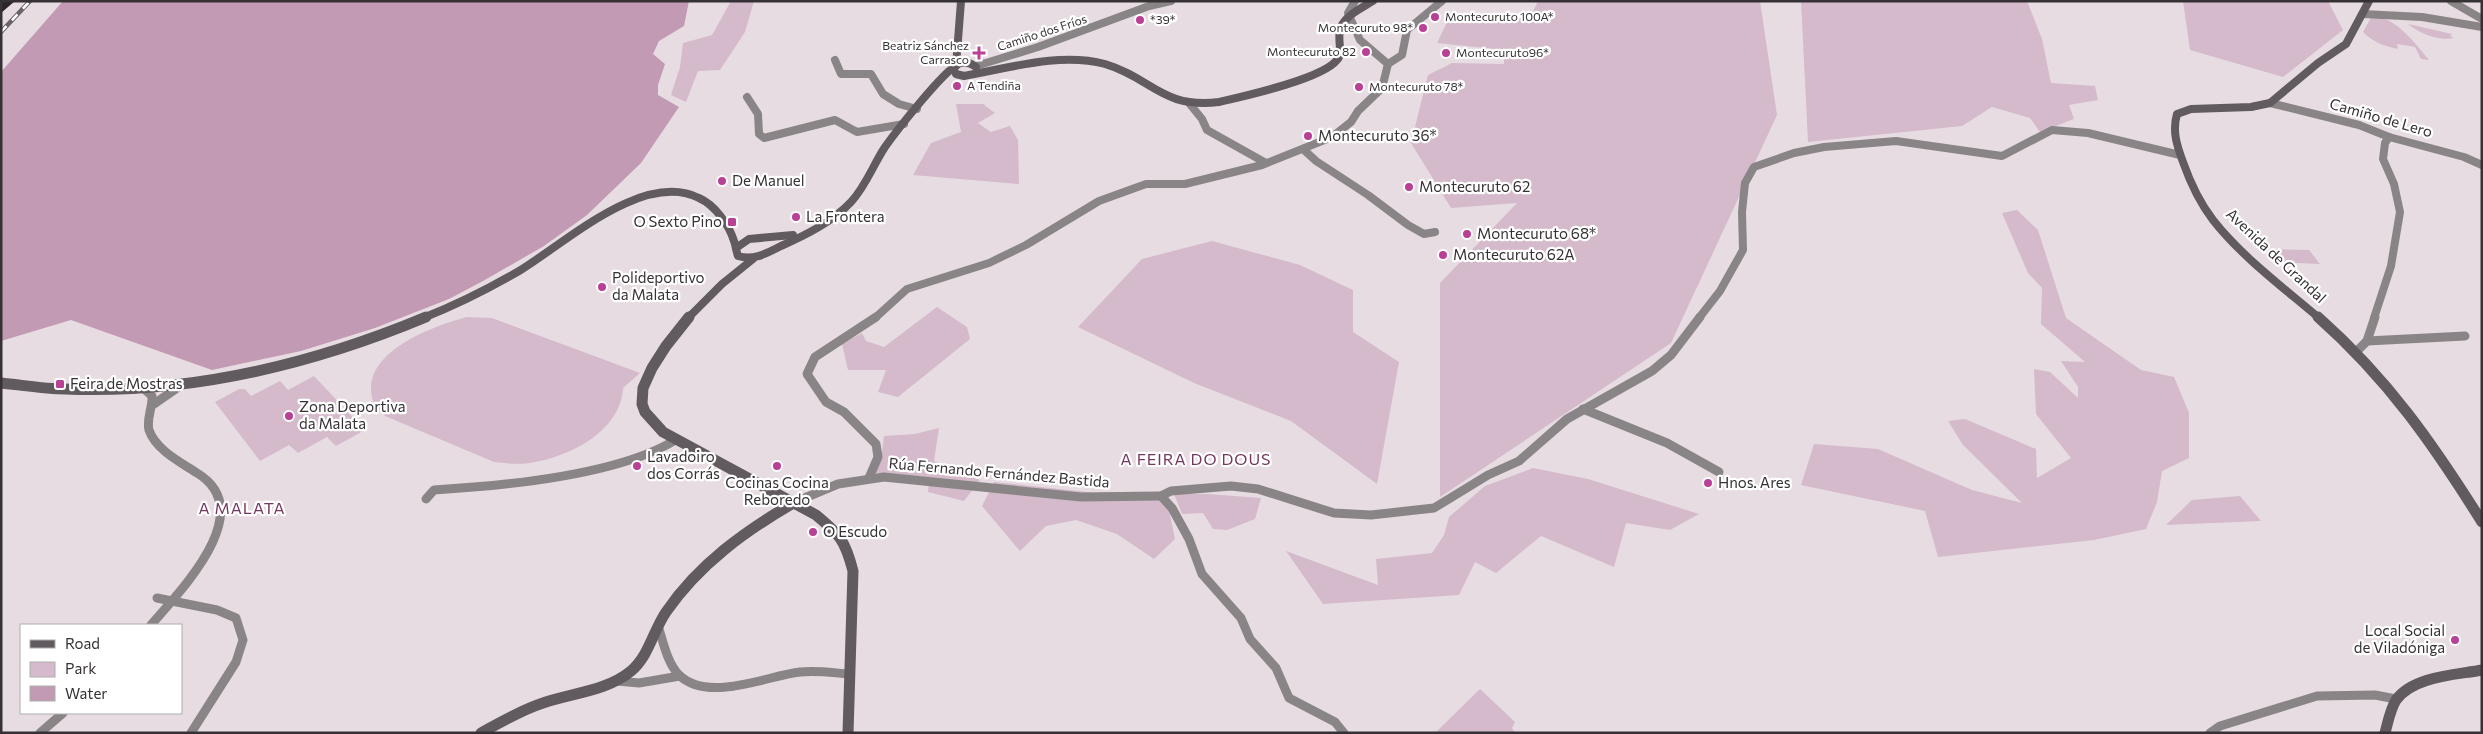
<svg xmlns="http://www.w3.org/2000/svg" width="2483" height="734" font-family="Commissioner,sans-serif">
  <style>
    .green { fill: #d4baca }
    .water { fill: #c29ab3 }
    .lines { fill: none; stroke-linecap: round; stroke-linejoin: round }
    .street-far1 { stroke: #898587; stroke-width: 8 }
    .street { stroke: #898587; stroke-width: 9 }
    .secondary-far1 { stroke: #615a5e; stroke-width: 8 }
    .secondary { stroke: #615a5e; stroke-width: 11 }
    .highway { fill: #2c2429; fill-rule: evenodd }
    .rail-casing { stroke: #6a6367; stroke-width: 4.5 }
    .rail { stroke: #fff; stroke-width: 2.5; stroke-dasharray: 8; stroke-linecap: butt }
    .poi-dot { fill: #b84095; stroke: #fff; stroke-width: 2 }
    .labels { text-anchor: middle; stroke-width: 4.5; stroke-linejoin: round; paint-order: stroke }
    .far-poi-label { font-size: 12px; fill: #353134; stroke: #fff; text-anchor: start }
    .far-street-label { font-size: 12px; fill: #353134; stroke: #fff }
    .street-label { font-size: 15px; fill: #353134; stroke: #fff }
    .poi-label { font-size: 15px; fill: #353134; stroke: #fff; text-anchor: start }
    .neighbourhood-label { font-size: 16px; letter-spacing: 1px; fill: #743760; stroke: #fff }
  </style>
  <rect width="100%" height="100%" fill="#e8dce3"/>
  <g class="green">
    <path d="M731,1H754L745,32L720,70L698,71L686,102L671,95L680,67L683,43L712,35Z"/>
    <path d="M1538,1H1760L1777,115L1671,343L1440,497V283L1517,203L1451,208L1411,143L1428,75L1452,63L1504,64V50L1437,43L1448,20L1530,18Z"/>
    <path d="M1801,1H2027L2042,39L2051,83L2095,86L2098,100L2069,105L2074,119L2040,132L2030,118L1992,107L1962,126L1808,142Z"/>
    <path d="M2183,1H2328L2343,30L2283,77L2190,50Z"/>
    <path d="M2372,16C2396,17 2414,42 2429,60L2421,59L2415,47L2397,44L2398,49C2384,46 2373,42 2363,32Z"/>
    <path d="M2408,24L2452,34L2450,36L2454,38C2438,41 2420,34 2408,24Z"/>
    <path d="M956,104H983L995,113L978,123L991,132L1010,126L1018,140L1019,184L913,175L931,143L961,132Z"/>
    <path d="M2017,210L2038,230L2066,318L2141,370L2174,377L2189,413V458L2162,471L2157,502L2146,529L2094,540L1938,557L1925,511L1801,485L1814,444L1878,449L1972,490L2022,503L1963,445L1948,421L1965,419L2036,449L2037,478L2071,458L2036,414L2034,369L2050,372L2078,398V387L2061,361L2085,362L2041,324L2042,288L2028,273L2002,213Z"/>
    <path d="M1212,241L1300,265L1353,290V332L1399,362L1377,484L1291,421L1194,383L1078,327L1142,259Z"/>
    <path d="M2265,249L2309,250L2320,264L2274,262Z"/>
    <path d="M937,307L967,327L970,339L898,397L878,392L886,370H848L842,344L862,333L866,341L884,347Z"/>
    <path d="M467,317L492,318L640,373L623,388C621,432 567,458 529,463C517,465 505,463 494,462L385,416C381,412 374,406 373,401C358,353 433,326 467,317Z"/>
    <path d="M314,376L365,430L336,446L327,437L298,453L289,445L260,461L215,402L239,389H245L251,396L280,381L288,390Z"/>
    <path d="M939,428L934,461L980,480L964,501L928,492L929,479L876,473L881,460L884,436L915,434Z"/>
    <path d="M1533,468L1588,479L1699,514L1670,530L1626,523L1614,567L1541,536L1496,573L1475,562L1459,595L1323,604L1286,551L1378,585L1376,559L1432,553L1444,535L1449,517L1485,486Z"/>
    <path d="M994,482L1097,493L1165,491L1175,539L1154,559L1117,534L1076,520L1046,526L1020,551L982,506Z"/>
    <path d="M1174,494H1207L1261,498L1255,519L1227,530L1213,529L1203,513L1182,514Z"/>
    <path d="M2240,496L2261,521L2166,525L2192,500Z"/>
    <path d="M1480,689L1515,722L1512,728L1515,733H1435Z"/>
  </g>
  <path class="water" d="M63,1H689L684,26L659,41L653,54L665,64L658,85V95L679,107L641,163L587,215L544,246L483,281L449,299L375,328L301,351L212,370L71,320L1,341V72Z"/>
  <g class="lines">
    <g class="street-far1">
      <path d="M1355,1L1348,13L1360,40L1388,64"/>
      <path d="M2451,1L2482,19"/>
      <path d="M2363,14L2422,17L2482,27"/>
      <path d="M835,60L841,74H871L883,94L899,104L917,109"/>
      <path d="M976,66L1038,47L1149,6L1171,1"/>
      <path d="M747,97L758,114L759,134L764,138L835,120L857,132L904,124"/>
      <path d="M1189,103L1202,119L1207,130L1266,163"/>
      <path d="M2270,103L2359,125L2389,137L2464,157L2482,165"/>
      <path d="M1303,149L1316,161L1368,195L1408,225L1424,234L1435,232"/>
      <path d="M875,318L907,289L989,263L1026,245L1099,201L1146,184H1185L1262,165L1332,137L1351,122L1358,111L1382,88L1388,64L1402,55L1407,30L1442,1"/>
      <path d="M1699,318L1720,291L1743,250L1742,212L1745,183L1754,167L1794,153L1824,147L1896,141L2002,156L2052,130L2088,133L2180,155"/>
      <path d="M2374,318L2391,266L2400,212L2394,184L2383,159L2385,143L2389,137"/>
    </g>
    <g class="street">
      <path d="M2367,341L2465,336"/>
      <path d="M2356,352L2367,341L2375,317"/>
      <path d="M143,388L152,396C153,407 146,419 149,430C156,450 180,462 197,473C260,511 180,591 151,625"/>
      <path d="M154,404L180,386"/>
      <path d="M1583,409L1667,443L1719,472"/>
      <path d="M869,478L878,457L876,444L844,412L826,402L807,374L815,357L876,317"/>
      <path d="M1161,496L1172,508L1189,539L1202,574L1241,618L1250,639L1276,668L1289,698L1335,722L1344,733"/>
      <path d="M426,499L434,490C502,486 620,475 677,439"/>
      <path d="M795,502L838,484L884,477L1081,497L1161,496L1171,491L1231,486L1258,489L1334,513L1371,515L1434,508L1488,475L1519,461L1567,419L1652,371L1671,355L1700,317"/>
      <path d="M157,598L217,610L236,618L243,640L236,662L191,733"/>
      <path d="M658,626C663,641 667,663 679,675C708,703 766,676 800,672C817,670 834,673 850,674"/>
      <path d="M617,681L639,683L680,676"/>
      <path d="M40,733L63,713"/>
      <path d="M2210,733L2220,726L2317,696L2375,695L2396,699"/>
    </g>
    <g class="secondary-far1">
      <path d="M956,66L961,1"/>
      <path d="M953,69L956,74L964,76C1009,68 1060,52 1105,64C1152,78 1162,109 1219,102C1245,96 1322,79 1337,60C1344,53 1336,37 1341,27C1346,15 1362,8 1373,1"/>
      <path d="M736,248L749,239L793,235"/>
      <path d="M423,318C456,305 488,289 519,271C564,244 643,170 699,198C715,205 729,225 734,241C736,246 736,251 738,256C754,261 767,253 781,246C806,235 832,222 851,202C866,186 873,165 885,147C897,130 942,73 958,64C965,61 971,63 976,67"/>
      <path d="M688,318L722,284L753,259"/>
      <path d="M2319,318C2284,288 2242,257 2213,220C2200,203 2190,182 2183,162C2177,146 2172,131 2177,114L2191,109L2251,107L2270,103L2318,63L2346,44L2369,1"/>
    </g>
    <g class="secondary">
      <path d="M689,317L666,346L652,368L643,388L642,404L645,412L663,432L816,515C840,535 845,540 853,571L848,733"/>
      <path d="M2318,317C2388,379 2433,444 2482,522"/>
      <path d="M1,383C22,385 44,389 65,389C190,394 311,365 426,317"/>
      <path d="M481,733C501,722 521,710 543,703C572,693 607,691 631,671C649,656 653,631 666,612C699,564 745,531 795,502"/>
      <path d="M2385,733C2388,722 2390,710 2396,700C2413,676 2456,675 2482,670"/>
    </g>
    <path class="highway" d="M3,1H15L1,13V3Z"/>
    <defs>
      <path id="rail" d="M1,32L30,1"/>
    </defs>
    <use href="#rail" class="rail-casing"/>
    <use href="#rail" class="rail"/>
  </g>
  <g class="poi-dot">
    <circle cx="1435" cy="17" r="5"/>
    <circle cx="1140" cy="20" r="5"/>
    <circle cx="1423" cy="28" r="5"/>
    <circle cx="1366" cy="52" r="5"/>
    <path d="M976.5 45.5h5v5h5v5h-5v5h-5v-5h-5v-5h5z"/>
    <circle cx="1446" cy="53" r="5"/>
    <circle cx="957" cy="86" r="5"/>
    <circle cx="1359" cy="87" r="5"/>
    <circle cx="1308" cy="136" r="5"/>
    <circle cx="722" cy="181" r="5"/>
    <circle cx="1409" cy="187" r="5"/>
    <circle cx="796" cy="217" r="5"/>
    <rect x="727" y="217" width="10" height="10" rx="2.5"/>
    <circle cx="1467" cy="234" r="5"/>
    <circle cx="1443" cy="255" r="5"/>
    <circle cx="602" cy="287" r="5"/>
    <rect x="55" y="379" width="10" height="10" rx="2.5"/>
    <circle cx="289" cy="416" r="5"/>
    <circle cx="637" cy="466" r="5"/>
    <circle cx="777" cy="466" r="5"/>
    <circle cx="1708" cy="483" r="5"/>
    <circle cx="813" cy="532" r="5"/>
    <circle cx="2455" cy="640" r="5"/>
  </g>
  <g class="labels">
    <g class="far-poi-label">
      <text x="1445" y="21">Montecuruto 100A*</text>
      <text x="1150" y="24">*39*</text>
      <text x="1413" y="32" text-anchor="end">Montecuruto 98*</text>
      <text x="969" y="50" text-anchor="end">Beatriz Sánchez<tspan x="969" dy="14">Carrasco</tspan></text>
      <text x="1356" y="56" text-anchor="end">Montecuruto 82</text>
      <text x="1456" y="57">Montecuruto96*</text>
      <text x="967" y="90">A Tendiña</text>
      <text x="1369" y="91">Montecuruto 78*</text>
    </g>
    <g class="far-street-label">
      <text transform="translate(1042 33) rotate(-18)" y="4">Camiño dos Fríos</text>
    </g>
    <g class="street-label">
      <text transform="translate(2381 118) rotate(16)" y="5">Camiño de Lero</text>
      <text transform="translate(2276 256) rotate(43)" y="5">Avenida de Grandal</text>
      <text transform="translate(999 473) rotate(5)" y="5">Rúa Fernando Fernández Bastida</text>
    </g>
    <g class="poi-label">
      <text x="1318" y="141">Montecuruto 36*</text>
      <text x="732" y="186">De Manuel</text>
      <text x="1419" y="192">Montecuruto 62</text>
      <text x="806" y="222">La Frontera</text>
      <text x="722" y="227" text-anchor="end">O Sexto Pino</text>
      <text x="1477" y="239">Montecuruto 68*</text>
      <text x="1453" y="260">Montecuruto 62A</text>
      <text x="612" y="283">Polideportivo<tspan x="612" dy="17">da Malata</tspan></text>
      <text x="70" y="389">Feira de Mostras</text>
      <text x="299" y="412">Zona Deportiva<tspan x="299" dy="17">da Malata</tspan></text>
      <text x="647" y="462">Lavadoiro<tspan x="647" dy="17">dos Corrás</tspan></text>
      <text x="777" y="488" text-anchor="middle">Cocinas Cocina<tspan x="777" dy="17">Reboredo</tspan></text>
      <text x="1718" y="488">Hnos. Ares</text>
      <text x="823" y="537">O Escudo</text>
      <text x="2445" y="636" text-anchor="end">Local Social<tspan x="2445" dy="17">de Viladóniga</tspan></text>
    </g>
    <g class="neighbourhood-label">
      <text x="1196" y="465">A FEIRA DO DOUS</text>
      <text x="242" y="514">A MALATA</text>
    </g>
  </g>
  <rect width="2483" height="734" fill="none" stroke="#353134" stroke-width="5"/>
  <rect x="20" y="624" width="162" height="90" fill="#ffffff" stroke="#aeadae"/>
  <rect x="30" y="640" width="25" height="8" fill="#615a5e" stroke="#aeadae"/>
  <text x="65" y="649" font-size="15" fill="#353134">Road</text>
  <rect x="30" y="662" width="25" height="15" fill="#d4baca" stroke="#aeadae"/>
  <text x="65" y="674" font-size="15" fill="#353134">Park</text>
  <rect x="30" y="686" width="25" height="15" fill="#c29ab3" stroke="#aeadae"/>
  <text x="65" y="699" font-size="15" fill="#353134">Water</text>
</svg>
